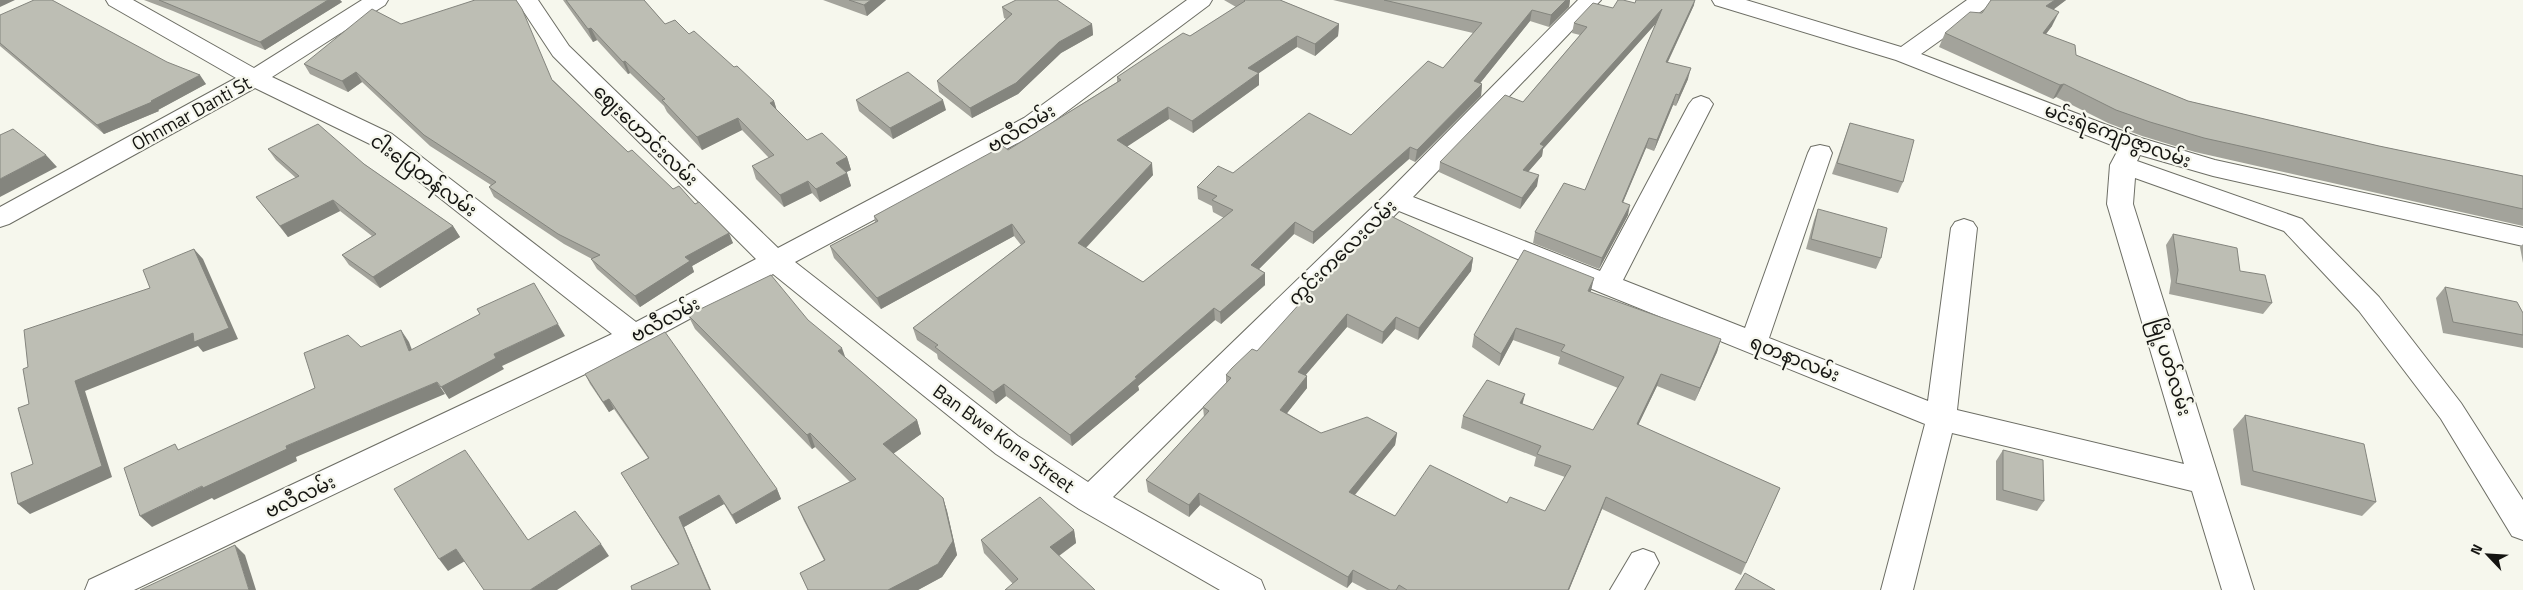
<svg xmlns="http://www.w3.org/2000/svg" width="2523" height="590" font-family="'Titillium Web','Noto Sans Myanmar',sans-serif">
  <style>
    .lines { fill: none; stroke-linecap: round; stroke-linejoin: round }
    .minor-casing { stroke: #6d6e65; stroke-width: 2 }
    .minor { fill: #fff; fill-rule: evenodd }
    .wall { fill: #a3a39b }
    .shaded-wall { fill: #84857e }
    .building { fill: #bdbeb4; stroke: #84857e }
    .labels { text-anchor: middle; stroke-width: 4.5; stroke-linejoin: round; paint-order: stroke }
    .street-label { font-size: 19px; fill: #141411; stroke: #f6f7ed }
  </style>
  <rect width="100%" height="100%" fill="#f6f7ed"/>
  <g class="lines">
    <defs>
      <g id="minor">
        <path d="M106,0H133L254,68L362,0H388L385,5L272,77L392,134L636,322L756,259L553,56L516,0H538L569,46L778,248L1024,118L1187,0H1212L1209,5L1042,130L795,262L1018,436L1088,482L1386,194L1578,0H1601L1413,197L1600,271L1689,104L1693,99L1701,96L1709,99L1713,104L1623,280L1745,328L1808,153L1811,147L1820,145L1829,147L1832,153L1769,338L1928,401L1951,228L1955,222L1964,219L1973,222L1977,228L1957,410L2184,464L2107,204L2110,165L2119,148L1896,60L1715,5L1712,0H1746L1901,47L1967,0H1993L1990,5L1921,54L2141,138L2215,160L2523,228V246L2213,176L2140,155L2137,161L2302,219L2379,297L2461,403L2523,500V540L2512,536L2441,419L2359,311L2284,231L2135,178L2133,204L2254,590H2222L2192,491L1952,433L1913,590H1881L1925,424L1399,211L1113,497L1261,580L1265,590H1220L1079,509L996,454L773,274L604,365L134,590H85L89,580L612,334L374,146L255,88L9,224L0,227V207L236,78L109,5Z"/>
        <path d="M1643,549L1654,553L1659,563L1644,590H1610L1632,553Z"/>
      </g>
    </defs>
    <use href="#minor" class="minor-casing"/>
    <use href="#minor" class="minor"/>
  </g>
  <g class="wall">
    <path d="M144,0H340L342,2L265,50L173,11Z"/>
    <path d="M563,0H644L665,24L689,34L734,67L774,101L776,109L807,140L847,157L851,170L846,172L847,173L851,186L820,202L812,193L784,207L756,179L752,166L769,158L742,130L702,150L667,112L664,106L630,73L628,74L597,40L593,42Z"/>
    <path d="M823,0H886L867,16Z"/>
    <path d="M1224,0H1280L1339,24L1338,36L1315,56L1297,47L1258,73L1259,85L1193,133L1169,119L1127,146L1153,175L1086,248L1143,282L1224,218L1213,212L1212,206L1198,199L1197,187L1233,173L1351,135L1443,68L1473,33L1333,0H1570L1569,7L1549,27L1530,21L1480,83L1482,84L1481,96L1415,162L1409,159L1313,244L1294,234L1259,269L1265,273V285L1221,324L1215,320L1138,386L1139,390L1072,446L1006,396L996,404L938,359L937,354L917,340L913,328L1021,245L1014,236L881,309L834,258L830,246L875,222L874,216L1008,150L1117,82V77L1190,36L1236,7Z"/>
    <path d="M1991,0H2066L2053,10L2052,26L2046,34L2076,55L2188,101L2379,146L2523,176V226L2195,152L2142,136L2108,123L2056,97L2053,99L1939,47L1945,33L1982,13Z"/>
    <path d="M1635,3L1694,5L1668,62L1688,79L1676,106L1673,105L1654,151L1646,148L1623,202L1628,215L1599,269L1533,243L1535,232L1585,190L1656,23L1543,149L1542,156L1528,172L1537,186L1520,209L1439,172L1440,162L1523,102L1580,35L1572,33L1574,23L1613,8Z"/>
    <path d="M1002,7L1092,24L1093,35L1061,53L1018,94L972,118L939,92L937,81L1006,19L1004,18Z"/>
    <path d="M0,15L206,84L158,110L159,111L104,134L0,46Z"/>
    <path d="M304,64L553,80L628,152L673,189L695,204L733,243L692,266L694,272L640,307L597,269L591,259H592L564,244L494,197L489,187L491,185L430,146L362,82L348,92L310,74Z"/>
    <path d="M856,100L946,110L893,139L859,111Z"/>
    <path d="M1850,123L1903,182L1898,193L1832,174Z"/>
    <path d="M268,149L364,164L453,226L460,237L380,288L349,265L342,255L372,236L340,211L288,237L256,197L296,178L276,160Z"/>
    <path d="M1818,209L1881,258L1876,269L1806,249L1814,220Z"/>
    <path d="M2173,234L2240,271L2272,303L2263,314L2169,294L2171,281L2166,245Z"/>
    <path d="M2523,244V263L2520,247Z"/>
    <path d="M1473,258L1471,271L1418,340L1395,329L1382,344L1347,327L1305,375L1307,376V388L1287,413L1321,433H1397L1395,445L1355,495L1395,516L1507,503L1545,511L1565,477L1534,466L1536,457L1461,428L1463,416L1522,404L1593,430L1618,388L1558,364L1560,357L1513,340L1499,366L1472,347L1474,335L1590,292L1721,339L1717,352L1695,401L1657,386L1638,425L1780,488L1741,575L1602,509L1569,590H1367L1352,582L1347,588L1200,505L1189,517L1148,492L1146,480L1204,417L1203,407L1226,383V375L1257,351Z"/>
    <path d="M2445,287L2523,313V348L2443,333L2436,298Z"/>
    <path d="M688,315L808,320L846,358L917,420L921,434L893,454L943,498L947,511L957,555L942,577L918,590H808L800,573L824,560L804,521L798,507L850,482L815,447L812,449L695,329Z"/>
    <path d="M585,374L777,489L781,499L736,524L724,504L684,527L678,564L621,473L648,458L614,409L609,412L590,384Z"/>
    <path d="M2245,415L2376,502L2362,516L2241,485L2233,429Z"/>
    <path d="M2003,450L2044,501L2037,511L1996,500V461Z"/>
    <path d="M1074,530L1076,543L1059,556L1013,584L984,553L981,540Z"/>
  </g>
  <g class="shaded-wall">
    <path d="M0,0H15L0,7Z"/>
    <path d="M328,0H340L342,2L265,50L260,42Z"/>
    <path d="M871,0H886L867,16L864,5Z"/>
    <path d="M1566,0H1570L1569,7L1549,27L1551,15Z"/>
    <path d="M1695,0L1694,5L1663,72L1666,62Z"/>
    <path d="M2055,0H2066L2039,20L2046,6Z"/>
    <path d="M1662,9L1660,19L1543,149L1542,156L1521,180L1523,170L1540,144Z"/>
    <path d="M1532,10L1530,21L1473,92L1474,81Z"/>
    <path d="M2059,12L2052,26L2036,47L2043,33Z"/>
    <path d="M1092,24L1093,35L1061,53L1018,94L972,118L970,108L1059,42Z"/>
    <path d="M1339,24L1338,36L1315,56V44Z"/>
    <path d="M591,28L597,40L593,42L588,29Z"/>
    <path d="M1297,36V47L1249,80L1248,68Z"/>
    <path d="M625,61L630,73L628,74L623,62Z"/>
    <path d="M1691,68L1688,79L1676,106L1679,95Z"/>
    <path d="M356,72L362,82L348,92L342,81Z"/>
    <path d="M1259,73V85L1193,133L1192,121Z"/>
    <path d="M200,75L206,84L158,110L159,111L104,134L97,125L151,101Z"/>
    <path d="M1482,84L1481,96L1415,162L1417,150Z"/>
    <path d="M2064,84L2056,97L2053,99L2060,85Z"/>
    <path d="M1676,94L1673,105L1654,151L1657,140Z"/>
    <path d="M943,100L946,110L893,139L890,128Z"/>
    <path d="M774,101L778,114L770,103Z"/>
    <path d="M1168,107L1169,119L1119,152L1117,140Z"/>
    <path d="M738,118L742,130L702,150L697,137Z"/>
    <path d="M1649,138L1646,148L1619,212L1622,202Z"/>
    <path d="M1410,147L1409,159L1313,244V232Z"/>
    <path d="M46,155L57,167L0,197V179Z"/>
    <path d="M847,157L851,170L840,175L836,163Z"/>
    <path d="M1152,163L1153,175L1079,255L1078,243Z"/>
    <path d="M847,173L851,186L820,202L816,189Z"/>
    <path d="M1539,175L1537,186L1520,209L1522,198Z"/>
    <path d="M808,181L812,193L784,207L780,195Z"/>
    <path d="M333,200L340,211L288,237L280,226Z"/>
    <path d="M1630,205L1628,215L1599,269L1602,258Z"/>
    <path d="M1295,222L1294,234L1252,276L1251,265Z"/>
    <path d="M1012,224L1014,236L881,309L877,298Z"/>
    <path d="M453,226L460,237L380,288L373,277Z"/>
    <path d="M729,233L733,243L692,266L694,272L640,307L635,296L685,257Z"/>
    <path d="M194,249L203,259L238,339L203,352L198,346L85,391L112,477L30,514L18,504L75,381Z"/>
    <path d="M1473,258L1471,271L1418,340L1419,328Z"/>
    <path d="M1265,273V285L1221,324L1220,312Z"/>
    <path d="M1594,278L1591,291L1585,303L1588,291Z"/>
    <path d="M1214,308L1215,320L1138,386L1139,390L1072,446L1070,435L1135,377Z"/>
    <path d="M1347,314V327L1298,384V372Z"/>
    <path d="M1396,317L1395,329L1382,344L1383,332Z"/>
    <path d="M558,324L565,336L502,366L504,369L449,399L441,387L494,354Z"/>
    <path d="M1516,328L1513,340L1499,366L1501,354Z"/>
    <path d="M401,330L409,342L417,363L409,351Z"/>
    <path d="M1721,339L1717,352L1695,401L1700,388Z"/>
    <path d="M842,348L847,362L838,351Z"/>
    <path d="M1661,374L1657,386L1633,436L1637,424Z"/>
    <path d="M1307,376V388L1280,422V410Z"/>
    <path d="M437,382L445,394L296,457L297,461L214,500L212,498L152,527L140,516L286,446Z"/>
    <path d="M1004,384L1006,396L996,404L993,392Z"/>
    <path d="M1525,394L1522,406L1520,403Z"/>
    <path d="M609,399L614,409L609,412L603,402Z"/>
    <path d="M917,420L921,434L887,458L883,444Z"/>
    <path d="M810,433L815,447L812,449L807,435Z"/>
    <path d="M1397,433L1395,445L1348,503L1349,492Z"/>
    <path d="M777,489L781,499L736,524L732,515Z"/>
    <path d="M1199,493L1200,505L1189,517V505Z"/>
    <path d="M719,495L724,504L684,527L711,590H710L679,517Z"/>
    <path d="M1606,497L1602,509L1569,590H1568Z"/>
    <path d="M943,498L947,511L957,555L942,577L918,590H888Z"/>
    <path d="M1074,530L1076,543L1053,560L1050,547Z"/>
    <path d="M601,544L609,556L557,590H530Z"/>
    <path d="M235,545L245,555L256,590H249Z"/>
    <path d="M456,549L465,561L448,571L439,559Z"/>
    <path d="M1353,570L1352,582L1347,588L1348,577Z"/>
  </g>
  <g class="building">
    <path d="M34,0H52L167,62L200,75L151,101L152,102L97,125L0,43V15Z"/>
    <path d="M159,0H328L260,42Z"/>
    <path d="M475,0H516L522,9L552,80L628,152L632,150L673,189L679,186L695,204L699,202L729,233L685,257L690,261L635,296L591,259L600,255L558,234L489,187L496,182L424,135L356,72L342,81L304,64L372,9L401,24Z"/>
    <path d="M566,0H644L665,24L675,20L689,34L694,31L734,67L737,66L774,101L770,103L807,140L822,133L847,157L836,163L847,173L816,189L808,181L780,195L752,166L774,155L738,118L697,137L662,100L665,99L625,61L623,62L591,28L588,29Z"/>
    <path d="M849,0H871L864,5Z"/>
    <path d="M1016,0H1057L1092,24L1059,42L1016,83L970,108L937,81L1012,14L1002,7Z"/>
    <path d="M1244,0H1280L1339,24L1315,44L1297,36L1248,68L1259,73L1192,121L1168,107L1117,140L1152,163L1078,243L1143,282L1233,210L1212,200L1217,196L1197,187L1218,166L1233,173L1309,113L1351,135L1428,61L1443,68L1482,23L1384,0H1566L1551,15L1532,10L1474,81L1482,84L1417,150L1410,147L1313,232L1295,222L1251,265L1265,273L1220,312L1214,308L1135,377L1137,378L1070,435L1004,384L993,392L935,347L938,345L913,328L1025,242L1012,224L877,298L830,246L878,221L874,216L1003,146L1008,150L1121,80L1117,77L1183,33L1190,36L1245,1Z"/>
    <path d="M1618,0H1623L1635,3L1636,0H1695L1666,62L1691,68L1679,95L1676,94L1657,140L1649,138L1622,202L1630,205L1602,258L1535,232L1564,183L1585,190L1662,9L1540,144L1544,146L1523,170L1539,175L1522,198L1440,162L1505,95L1523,102L1587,27L1574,23L1593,3L1613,8Z"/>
    <path d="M1991,0H2055L2046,6L2059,12L2043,33L2075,45L2076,55L2188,101L2379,146L2523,176V209L2204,138L2150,122L2116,110L2064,84L2060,85L1945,33L1970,12L1982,13Z"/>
    <path d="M908,72L943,100L890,128L856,100Z"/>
    <path d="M1850,123L1914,140L1903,182L1837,163Z"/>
    <path d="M318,124L364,164L453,226L373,277L342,255L376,234L333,200L280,226L256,197L299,176L268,149Z"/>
    <path d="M13,129L46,155L0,179V135Z"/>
    <path d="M1818,209L1887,228L1881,258L1811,239Z"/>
    <path d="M1387,214L1473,258L1419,328L1396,317L1383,332L1347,314L1298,372L1307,376L1280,410L1321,433L1367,417L1397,433L1349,492L1395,516L1430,465L1507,503L1510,497L1545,511L1571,466L1537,454L1541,446L1463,416L1487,380L1525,394L1520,403L1593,430L1624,377L1561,351L1565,345L1516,328L1501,354L1474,335L1524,250L1594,278L1588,291L1721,339L1700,388L1661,374L1637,424L1780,488L1746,563L1606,497L1568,590H1407L1399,585L1396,590H1390L1353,570L1348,577L1199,493L1189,505L1146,480L1209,411L1203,407L1231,378L1226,375L1232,368L1252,349L1257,351L1320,281Z"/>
    <path d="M2173,234L2237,248L2240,271L2265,275L2272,303L2176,283L2178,270Z"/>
    <path d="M194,249L229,328L194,342L193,333L75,381L102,466L18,504L11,473L33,464L18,408L29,404L23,369L28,367L24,330L150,288L143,270Z"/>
    <path d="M771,275L808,320L842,348L838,351L917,420L883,444L943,498L953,541L938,564L888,590H808L800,573L825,560L798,507L856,479L810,433L807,435L688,315Z"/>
    <path d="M534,283L558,324L494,354L496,358L441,387L437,382L286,446L287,449L203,488L202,486L140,516L124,468L175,444L178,450L315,388L304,353L348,335L361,347L401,330L409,351L480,314L477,309Z"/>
    <path d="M2445,287L2517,302L2523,313V335L2453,322Z"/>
    <path d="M665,332L777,489L732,515L719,495L679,517L710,590H632L631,586L679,564L621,473L649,458L609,399L603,402L585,374Z"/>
    <path d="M2245,415L2364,444L2376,502L2253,471Z"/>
    <path d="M465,450L528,540L575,511L601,544L530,590H484L456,549L439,559L394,489Z"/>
    <path d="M2003,450L2043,460L2044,501L2003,490Z"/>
    <path d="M1040,497L1074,530L1050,547L1095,590H1005L1018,579L981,540Z"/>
    <path d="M235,545L249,590H140Z"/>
    <path d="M1745,573L1775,590H1735Z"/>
  </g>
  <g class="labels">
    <g class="street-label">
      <text transform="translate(191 113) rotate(-29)" y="7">Ohnmar Danti St</text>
      <text transform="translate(1021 128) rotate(-31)" y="7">ဗလီလမ်း</text>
      <text transform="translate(646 135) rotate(44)" y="7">ဈေးဟောင်းလမ်း</text>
      <text transform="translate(2118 135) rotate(20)" y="7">မင်းရဲကျော်ဇွာလမ်း</text>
      <text transform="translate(424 175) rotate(36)" y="7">ငါးပြေတန်လမ်း</text>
      <text transform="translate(1342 252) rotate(-44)" y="7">ကွင်းကလေးလမ်း</text>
      <text transform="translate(665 319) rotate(-28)" y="7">ဗလီလမ်း</text>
      <text transform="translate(1795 358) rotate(22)" y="7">ရတနာလမ်း</text>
      <text transform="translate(2171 367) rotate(73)" y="7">မြို့ပတ်လမ်း</text>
      <text transform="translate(1004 438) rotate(36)" y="7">Ban Bwe Kone Street</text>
      <text transform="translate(300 496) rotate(-25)" y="7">ဗလီလမ်း</text>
    </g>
  </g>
  <g transform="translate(2488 555) rotate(295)" stroke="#f6f7ed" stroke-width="4" paint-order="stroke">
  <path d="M0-4L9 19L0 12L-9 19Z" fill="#141411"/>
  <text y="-8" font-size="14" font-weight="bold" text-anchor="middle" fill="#141411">N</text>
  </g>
</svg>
